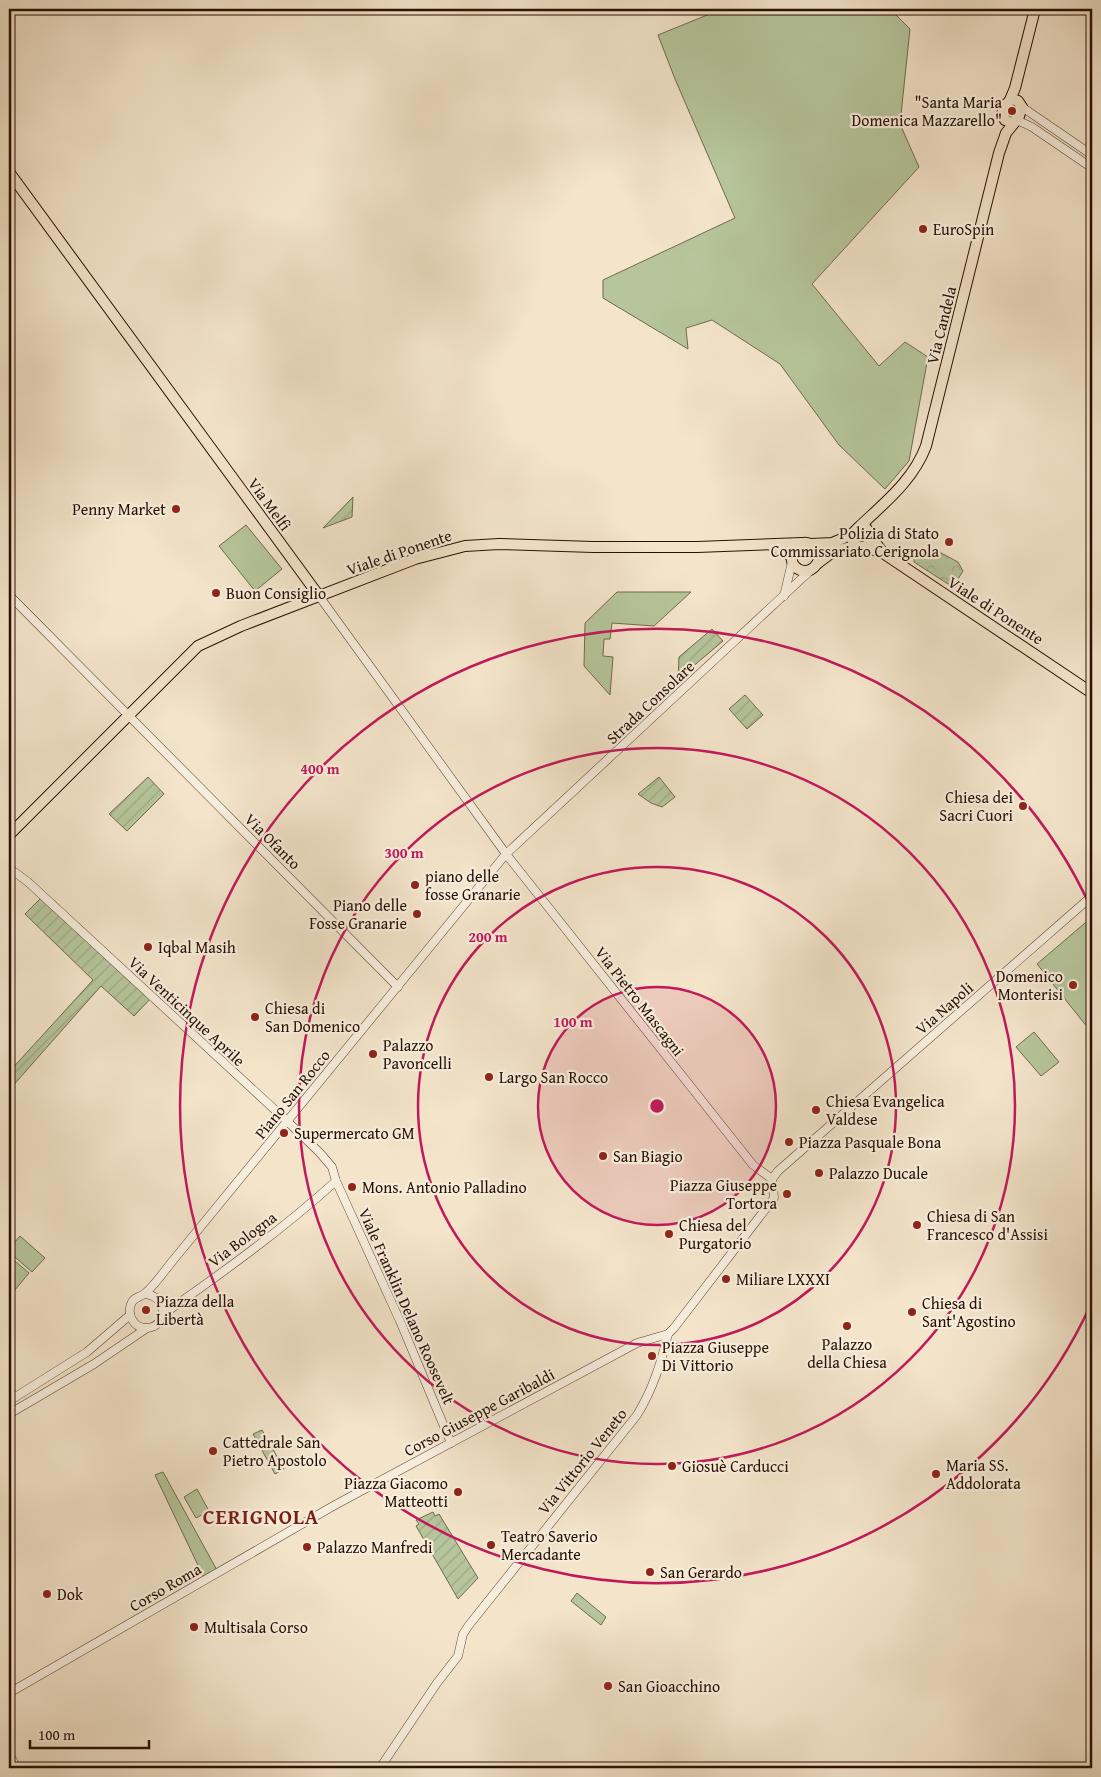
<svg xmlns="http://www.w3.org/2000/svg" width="1101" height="1777" font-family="'Gentium Book Plus',serif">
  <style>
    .green { fill: #b6c59b; stroke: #706a4e }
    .forest { fill: url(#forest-crowns); stroke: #706a4e }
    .garden { fill: url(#garden-furrows); stroke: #706a4e }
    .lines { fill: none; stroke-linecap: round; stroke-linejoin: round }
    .minor-casing { stroke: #5c4432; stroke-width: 9 }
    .major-casing { stroke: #2a0f00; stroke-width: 12 }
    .minor { stroke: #f7eddd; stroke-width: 8 }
    .major { stroke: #f3e4ca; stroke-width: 10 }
    .ring { fill: none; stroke: #c2185b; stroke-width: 2.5 }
    .poi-dot { fill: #8f2418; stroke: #f7eddd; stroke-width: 2 }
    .labels { text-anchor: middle; stroke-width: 4.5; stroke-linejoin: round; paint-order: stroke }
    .poi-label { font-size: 16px; fill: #2a0f00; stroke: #f7eddd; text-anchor: start }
    .street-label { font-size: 16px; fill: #2a0f00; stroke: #f7eddd }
    .district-label { font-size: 21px; font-weight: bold; letter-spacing: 1px; fill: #7a1f14; stroke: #f7eddd }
    .centre { fill: #c2185b; stroke: #f7eddd; stroke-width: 2.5 }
    .ring-label { font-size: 15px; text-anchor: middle; font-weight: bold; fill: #c2185b; stroke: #f7eddd; stroke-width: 4.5; stroke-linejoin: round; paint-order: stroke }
  </style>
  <defs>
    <pattern id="forest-crowns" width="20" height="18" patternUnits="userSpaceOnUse" patternTransform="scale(1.25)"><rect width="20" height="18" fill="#b6c59b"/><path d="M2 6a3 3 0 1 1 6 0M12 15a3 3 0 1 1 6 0" fill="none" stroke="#9da884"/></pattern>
    <pattern id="garden-furrows" width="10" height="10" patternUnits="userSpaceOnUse" patternTransform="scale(1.25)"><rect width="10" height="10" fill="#b6c59b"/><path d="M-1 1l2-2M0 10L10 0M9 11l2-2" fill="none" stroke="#9da884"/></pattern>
  </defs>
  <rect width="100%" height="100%" fill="#f3e4ca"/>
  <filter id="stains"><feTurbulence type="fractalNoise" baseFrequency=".004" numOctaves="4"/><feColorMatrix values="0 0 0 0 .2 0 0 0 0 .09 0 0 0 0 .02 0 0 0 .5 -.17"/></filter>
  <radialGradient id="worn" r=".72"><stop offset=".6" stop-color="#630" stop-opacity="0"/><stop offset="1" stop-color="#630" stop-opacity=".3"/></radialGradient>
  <g class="green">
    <path d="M722,9H890L910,29L900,124L919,167L812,284L879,366L905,342L928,357L909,461L885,489L839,445L780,364L712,320L686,328L688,349L603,298V280L735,218L675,79L658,35Z"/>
    <path d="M246,525L282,569L255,591L219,546Z"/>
    <path d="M617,592H691L654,626L612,623L610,639H604L603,656L613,657L610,695L584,666L585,623Z"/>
    <path d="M1092,917V1033L1037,964Z"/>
    <path d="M1034,1032L1059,1062L1041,1076L1016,1047Z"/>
    <path d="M20,1236L45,1258L32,1272L9,1252V1249Z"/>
    <path d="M9,1256L29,1273L9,1297Z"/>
    <path d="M262,1430L284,1469L275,1474L253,1434Z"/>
    <path d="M163,1472L218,1572L205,1580L155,1475Z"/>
    <path d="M197,1489L209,1511L196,1518L184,1497Z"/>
    <path d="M577,1593L606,1617L601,1625L571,1601Z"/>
  </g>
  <path class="forest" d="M941,553L958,562L963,571L956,582L948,584L914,562V557Z"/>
  <g class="garden">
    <path d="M353,497L352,517L323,528Z"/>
    <path d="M712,629L723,641L678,679L679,657Z"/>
    <path d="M745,695L763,715L747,729L729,709Z"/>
    <path d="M148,777L164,794L127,831L109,814Z"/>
    <path d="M659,777L675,797L662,807L651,803L638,794Z"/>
    <path d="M43,896L152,997L134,1016L101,986L10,1089L9,1072L93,980L25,914Z"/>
    <path d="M433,1512L435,1516L439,1514L478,1578L458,1599L416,1526L419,1524L416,1520Z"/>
  </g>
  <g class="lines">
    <defs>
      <g id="minor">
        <path d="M1022,107L1092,155"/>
        <path d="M1017,120L1032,127L1092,168"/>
        <path d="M9,595L398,987"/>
        <path d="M319,596L506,854L753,1165L772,1179"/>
        <path d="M784,596L792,562"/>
        <path d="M9,868L28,882L287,1121L320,1153L332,1167L336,1181L400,1321L451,1443"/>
        <path d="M772,1179L778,1171L818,1136L1092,896"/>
        <path d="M144,1294C169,1295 168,1328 146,1328C133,1328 126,1313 132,1302C135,1297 140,1297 144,1294C154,1287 167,1267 175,1258L506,854L812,569"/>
        <path d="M162,1315C222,1273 282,1230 336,1181"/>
        <path d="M9,1401L87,1352L130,1315"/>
        <path d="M9,1414L94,1364L147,1328"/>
        <path d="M9,1693L335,1505L637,1343L668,1334L674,1328L774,1198L772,1179"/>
        <path d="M9,1754L17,1768"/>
        <path d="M380,1768L437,1683L458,1656L463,1634L469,1625L637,1415C653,1389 661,1363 668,1334"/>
      </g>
      <g id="major">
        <path d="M1012,99L1018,101L1022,107L1018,119L1012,123L1005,120L1002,114L1005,105Z"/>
        <path d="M1010,100L1015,88L1035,9"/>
        <path d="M9,172L319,596"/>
        <path d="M858,528C884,503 913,481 926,446L999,153L1006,133L1015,122"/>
        <path d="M872,538L883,553L1092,693"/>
        <path d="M811,544L832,543L851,535"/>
        <path d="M771,545C777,548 788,552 791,557C792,559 792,562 793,564C799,573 810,573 816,565C831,548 796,529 791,557"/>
        <path d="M864,547L869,544L871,534L865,527L858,528L851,535L854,545L882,552"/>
        <path d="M818,563L834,551L855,546"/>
        <path d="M9,835L198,646L241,626L415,559L465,546L499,544L593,547H697L802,543"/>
      </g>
    </defs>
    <use href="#minor" class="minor-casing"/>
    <use href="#major" class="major-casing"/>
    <use href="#minor" class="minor"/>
    <use href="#major" class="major"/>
  </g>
  <circle cx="657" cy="1106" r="119" fill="#c2185b" fill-opacity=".12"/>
  <g class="ring">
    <circle cx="657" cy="1106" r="119"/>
    <circle cx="657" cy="1106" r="239"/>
    <circle cx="657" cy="1106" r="358"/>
    <path d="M1091 1304A477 477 0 1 1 1091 908"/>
  </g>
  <g class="poi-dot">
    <circle cx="1012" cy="111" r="5"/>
    <circle cx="923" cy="229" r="5"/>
    <circle cx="176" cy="509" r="5"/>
    <circle cx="949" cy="542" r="5"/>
    <circle cx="216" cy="593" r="5"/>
    <circle cx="1023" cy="806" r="5"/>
    <circle cx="415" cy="885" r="5"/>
    <circle cx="417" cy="914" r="5"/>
    <circle cx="148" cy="947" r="5"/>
    <circle cx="1073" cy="985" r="5"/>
    <circle cx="255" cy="1017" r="5"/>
    <circle cx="373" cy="1054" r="5"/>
    <circle cx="489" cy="1077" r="5"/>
    <circle cx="816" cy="1110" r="5"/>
    <circle cx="284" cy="1133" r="5"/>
    <circle cx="789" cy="1142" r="5"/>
    <circle cx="603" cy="1156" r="5"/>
    <circle cx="819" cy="1173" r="5"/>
    <circle cx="352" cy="1187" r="5"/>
    <circle cx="787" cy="1194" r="5"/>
    <circle cx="917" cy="1225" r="5"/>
    <circle cx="669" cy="1234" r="5"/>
    <circle cx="726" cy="1279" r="5"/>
    <circle cx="146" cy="1310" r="5"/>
    <circle cx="912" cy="1312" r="5"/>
    <circle cx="847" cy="1326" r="5"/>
    <circle cx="652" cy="1356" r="5"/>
    <circle cx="213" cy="1451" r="5"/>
    <circle cx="672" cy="1466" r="5"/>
    <circle cx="936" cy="1474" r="5"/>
    <circle cx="458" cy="1492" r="5"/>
    <circle cx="491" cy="1545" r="5"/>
    <circle cx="307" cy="1547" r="5"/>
    <circle cx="650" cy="1572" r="5"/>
    <circle cx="47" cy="1594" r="5"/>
    <circle cx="194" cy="1627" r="5"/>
    <circle cx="608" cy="1686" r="5"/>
  </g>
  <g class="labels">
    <g class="poi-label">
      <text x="1002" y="108" text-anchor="end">"Santa Maria<tspan x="1002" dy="18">Domenica Mazzarello"</tspan></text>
      <text x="933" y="235">EuroSpin</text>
      <text x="166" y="515" text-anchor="end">Penny Market</text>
      <text x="939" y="539" text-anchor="end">Polizia di Stato<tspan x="939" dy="18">Commissariato Cerignola</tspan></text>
      <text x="226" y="599">Buon Consiglio</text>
      <text x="1013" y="803" text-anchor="end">Chiesa dei<tspan x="1013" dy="18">Sacri Cuori</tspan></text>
      <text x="425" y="882">piano delle<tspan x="425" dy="18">fosse Granarie</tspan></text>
      <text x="407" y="911" text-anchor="end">Piano delle<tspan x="407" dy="18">Fosse Granarie</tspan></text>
      <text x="158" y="953">Iqbal Masih</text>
      <text x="1063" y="982" text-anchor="end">Domenico<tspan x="1063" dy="18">Monterisi</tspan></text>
      <text x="265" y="1014">Chiesa di<tspan x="265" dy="18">San Domenico</tspan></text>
      <text x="383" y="1051">Palazzo<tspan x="383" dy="18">Pavoncelli</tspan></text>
      <text x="499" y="1083">Largo San Rocco</text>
      <text x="826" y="1107">Chiesa Evangelica<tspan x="826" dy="18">Valdese</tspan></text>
      <text x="294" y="1139">Supermercato GM</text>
      <text x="799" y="1148">Piazza Pasquale Bona</text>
      <text x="613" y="1162">San Biagio</text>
      <text x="829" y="1179">Palazzo Ducale</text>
      <text x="777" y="1191" text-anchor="end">Piazza Giuseppe<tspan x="777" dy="18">Tortora</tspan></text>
      <text x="362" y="1193">Mons. Antonio Palladino</text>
      <text x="927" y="1222">Chiesa di San<tspan x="927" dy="18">Francesco d'Assisi</tspan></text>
      <text x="679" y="1231">Chiesa del<tspan x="679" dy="18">Purgatorio</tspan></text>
      <text x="736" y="1285">Miliare LXXXI</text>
      <text x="156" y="1307">Piazza della<tspan x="156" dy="18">Libertà</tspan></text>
      <text x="922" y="1309">Chiesa di<tspan x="922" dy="18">Sant'Agostino</tspan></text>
      <text x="847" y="1350" text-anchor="middle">Palazzo<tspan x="847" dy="18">della Chiesa</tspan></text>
      <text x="662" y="1353">Piazza Giuseppe<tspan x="662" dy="18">Di Vittorio</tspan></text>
      <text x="223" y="1448">Cattedrale San<tspan x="223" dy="18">Pietro Apostolo</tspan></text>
      <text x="946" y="1471">Maria SS.<tspan x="946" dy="18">Addolorata</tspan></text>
      <text x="682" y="1472">Giosuè Carducci</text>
      <text x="448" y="1489" text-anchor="end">Piazza Giacomo<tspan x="448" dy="18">Matteotti</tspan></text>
      <text x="501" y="1542">Teatro Saverio<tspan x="501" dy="18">Mercadante</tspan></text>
      <text x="317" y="1553">Palazzo Manfredi</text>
      <text x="660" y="1578">San Gerardo</text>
      <text x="57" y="1600">Dok</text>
      <text x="204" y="1633">Multisala Corso</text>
      <text x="618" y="1692">San Gioacchino</text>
    </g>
    <g class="street-label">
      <text transform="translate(941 325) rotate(-76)" y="6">Via Candela</text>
      <text transform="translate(270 504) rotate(54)" y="6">Via Melfi</text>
      <text transform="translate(399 552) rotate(-19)" y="6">Viale di Ponente</text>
      <text transform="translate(996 610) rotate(33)" y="6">Viale di Ponente</text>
      <text transform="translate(650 702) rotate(-43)" y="6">Strada Consolare</text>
      <text transform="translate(273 841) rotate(45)" y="6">Via Ofanto</text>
      <text transform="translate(640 1001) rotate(52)" y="6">Via Pietro Mascagni</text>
      <text transform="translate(944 1008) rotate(-41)" y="6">Via Napoli</text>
      <text transform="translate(187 1011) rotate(43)" y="6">Via Venticinque Aprile</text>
      <text transform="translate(292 1094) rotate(-51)" y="6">Piano San Rocco</text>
      <text transform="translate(242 1239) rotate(-37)" y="6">Via Bologna</text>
      <text transform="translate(407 1306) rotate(66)" y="6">Viale Franklin Delano Roosevelt</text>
      <text transform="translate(479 1412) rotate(-28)" y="6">Corso Giuseppe Garibaldi</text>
      <text transform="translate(582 1461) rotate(-51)" y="6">Via Vittorio Veneto</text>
      <text transform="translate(165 1587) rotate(-30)" y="6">Corso Roma</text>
    </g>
    <g class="district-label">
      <text x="261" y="1524">CERIGNOLA</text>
    </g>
  </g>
  <circle cx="657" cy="1106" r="8" class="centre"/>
  <g class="ring-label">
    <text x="320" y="774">400 m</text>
    <text x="404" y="858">300 m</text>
    <text x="488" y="942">200 m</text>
    <text x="573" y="1027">100 m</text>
  </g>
  <rect width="1101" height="1777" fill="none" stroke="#f3e4ca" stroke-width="30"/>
  <rect x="10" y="10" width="1081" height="1757" fill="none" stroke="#2a0f00" stroke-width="2.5"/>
  <rect x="15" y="15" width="1071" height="1747" fill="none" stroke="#2a0f00"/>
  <path d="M30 1740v8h119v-8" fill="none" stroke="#2a0f00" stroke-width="2.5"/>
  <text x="38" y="1740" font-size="15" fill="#2a0f00" stroke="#f7eddd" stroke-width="4" paint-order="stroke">100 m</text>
  <rect width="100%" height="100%" filter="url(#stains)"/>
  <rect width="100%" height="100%" fill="url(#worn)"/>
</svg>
